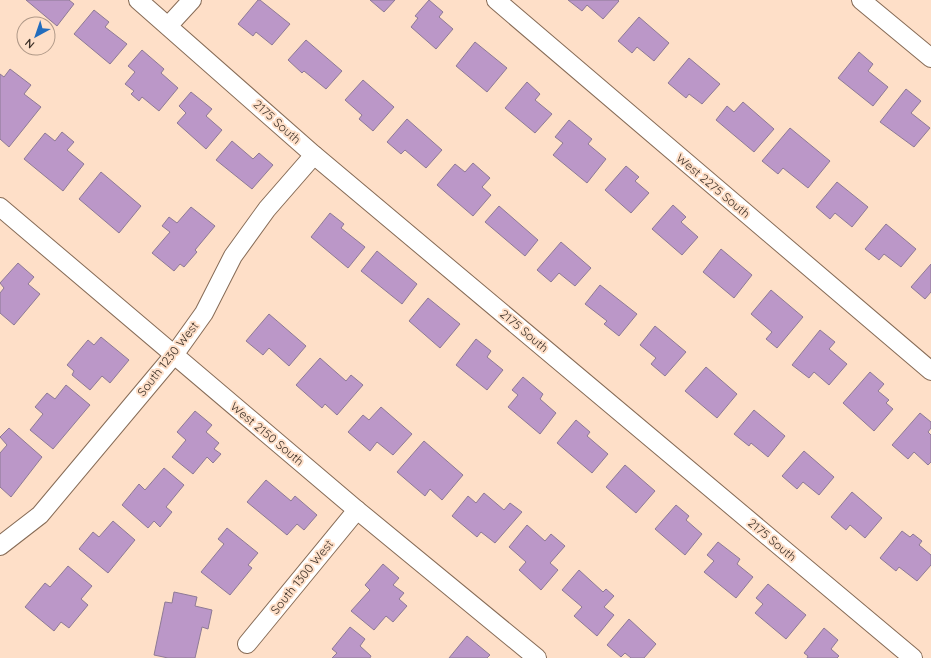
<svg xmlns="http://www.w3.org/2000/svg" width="931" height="658" font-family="Quicksand,sans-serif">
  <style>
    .building { fill: #bb97c8; stroke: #8e7a95 }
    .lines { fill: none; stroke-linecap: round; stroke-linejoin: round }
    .street-casing { stroke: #866b56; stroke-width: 20 }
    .street { stroke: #fff; stroke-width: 18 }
    .labels { text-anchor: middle; stroke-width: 4; stroke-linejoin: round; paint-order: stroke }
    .street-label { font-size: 12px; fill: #3c3027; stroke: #fedfc8 }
  </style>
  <rect width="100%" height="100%" fill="#fedfc8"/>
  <g class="building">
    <path d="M26,0H69L74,4L57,26Z"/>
    <path d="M258,0H260L290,24L272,45L256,32L253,36L238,24Z"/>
    <path d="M370,0H395L384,12Z"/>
    <path d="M429,0L443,12L439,17L453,29L436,49L411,27L418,18L415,16Z"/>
    <path d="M568,0H618L619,1L603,19L587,5L582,11Z"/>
    <path d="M94,10L109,22L105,27L127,44L110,64L74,34Z"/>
    <path d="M639,17L669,43L654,61L637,47L632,53L618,41Z"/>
    <path d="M306,40L342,71L326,89L304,71L302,73L288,60Z"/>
    <path d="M475,42L507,68L487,92L456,66Z"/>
    <path d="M142,50L164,69L161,73L178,88L159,111L142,97L139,101L131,94L134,91L125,84L135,72L128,66Z"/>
    <path d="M859,52L873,64L868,71L888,87L873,106L838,78Z"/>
    <path d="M689,58L720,84L702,104L689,94L686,98L668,83Z"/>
    <path d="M10,69L31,85L24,94L41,107L9,147L0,139V74L4,77Z"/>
    <path d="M363,80L394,107L373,131L359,119L362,115L345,100Z"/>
    <path d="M527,82L540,94L535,100L552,114L535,133L505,108Z"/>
    <path d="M906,89L921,101L911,113L930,128L914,147L880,122Z"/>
    <path d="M191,92L212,109L206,116L222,130L206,149L177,123L186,113L179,106Z"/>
    <path d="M743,102L774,129L754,152L716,120L727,106L734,112Z"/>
    <path d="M407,119L442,150L426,168L405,150L401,154L387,142Z"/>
    <path d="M569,120L592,139L588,144L606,159L587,183L553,155L563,143L555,137Z"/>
    <path d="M790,128L830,161L808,188L783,168L778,174L762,161Z"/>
    <path d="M62,132L74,142L67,150L84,164L63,191L24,159L45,133L55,141Z"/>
    <path d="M232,141L253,159L259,153L273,165L252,189L216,160Z"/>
    <path d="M473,163L490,178L482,187L491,195L473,216L437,185L455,164L465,172Z"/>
    <path d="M626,166L639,177L635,181L649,193L631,213L605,190Z"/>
    <path d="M101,172L141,206L119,233L79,199Z"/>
    <path d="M837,182L868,207L852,227L835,213L830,219L816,207Z"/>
    <path d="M673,205L686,217L681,222L698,237L682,255L652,229Z"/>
    <path d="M499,206L538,240L525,256L485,222Z"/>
    <path d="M191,207L215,226L195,250L197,252L184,267L180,264L174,271L152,253L170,232L162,226L169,217L177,223Z"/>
    <path d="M330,213L344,224L341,228L365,247L348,268L311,237Z"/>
    <path d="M886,224L916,249L901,267L884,254L879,260L865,249Z"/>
    <path d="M561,242L591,268L575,286L559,273L551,282L537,270Z"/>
    <path d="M721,249L752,275L734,298L703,272Z"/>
    <path d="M377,251L417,284L402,304L361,271Z"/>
    <path d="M18,263L34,277L28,284L40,294L14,325L0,313V293L4,288L0,283Z"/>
    <path d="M931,264V292L925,299L911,287Z"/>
    <path d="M600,285L637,314L619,336L604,324L607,321L585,304Z"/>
    <path d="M771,290L803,317L777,348L766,339L772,332L751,314Z"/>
    <path d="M428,298L460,324L440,348L409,321Z"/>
    <path d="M269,314L306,346L289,366L269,348L263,355L246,341Z"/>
    <path d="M655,326L686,352L665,376L651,364L656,358L640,345Z"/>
    <path d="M820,330L835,342L829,349L847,364L829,385L814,372L809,378L792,365Z"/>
    <path d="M101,337L129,360L110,383L102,376L90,390L72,375L74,371L67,365L88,340L94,345Z"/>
    <path d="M476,339L491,351L487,357L503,370L487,390L456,365Z"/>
    <path d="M320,358L346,381L351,375L363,385L337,415L325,404L322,408L296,385Z"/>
    <path d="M706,367L737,394L717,418L685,391Z"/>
    <path d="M870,372L884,384L878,391L889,400L886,403L893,409L874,431L843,403Z"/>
    <path d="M523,377L543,394L540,399L556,413L540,434L508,407L518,395L512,390Z"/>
    <path d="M66,385L90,405L53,449L30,430L43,414L35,407L47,393L55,399Z"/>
    <path d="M381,407L412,434L393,455L377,442L370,451L348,432L363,415L369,420Z"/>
    <path d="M754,410L785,436L768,457L751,443L749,446L734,434Z"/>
    <path d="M195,411L212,425L206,432L219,443L214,449L221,454L213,463L207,457L193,474L172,457L186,440L177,432Z"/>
    <path d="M920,413L931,422V428L928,432L931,435V462L928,465L914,452L908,459L892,445Z"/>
    <path d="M576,420L590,432L587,436L608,454L592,473L557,443Z"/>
    <path d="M9,428L42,457L11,497L0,487V453L7,445L0,437Z"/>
    <path d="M424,441L463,475L442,500L430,489L425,496L397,472Z"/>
    <path d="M804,451L834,477L819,495L803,482L797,489L782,476Z"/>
    <path d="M625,465L655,491L636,513L606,487Z"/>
    <path d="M164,468L184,485L166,507L172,512L160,527L154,521L148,528L122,505L139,484L145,490Z"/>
    <path d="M266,480L291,501L295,496L317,515L304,530L297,524L287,535L247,502Z"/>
    <path d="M852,492L882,518L865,538L850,525L846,530L831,517Z"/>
    <path d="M484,493L504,510L510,503L522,512L495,543L481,532L477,537L452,516L468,496L476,503Z"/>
    <path d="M676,505L689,516L686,520L702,534L685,555L655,529Z"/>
    <path d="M113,521L135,540L108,573L79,549L93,532L99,537Z"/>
    <path d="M527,525L545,541L551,534L565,546L550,563L558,570L541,590L519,570L526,562L509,547Z"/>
    <path d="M227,528L258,553L248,565L252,568L230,595L201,572L224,544L218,539Z"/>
    <path d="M902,531L910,537L913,534L922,541L919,545L931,555V565L917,581L899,567L896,571L880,558Z"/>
    <path d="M718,542L740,559L737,564L753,577L736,598L704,572L714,561L707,555Z"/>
    <path d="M383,564L399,578L393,585L404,593L399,599L407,606L393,622L386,616L374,630L351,611L370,590L365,585Z"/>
    <path d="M68,566L92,586L81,599L88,605L69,628L61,622L54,631L25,607L45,583L50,587Z"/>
    <path d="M579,570L603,592L606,589L614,596L604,607L614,615L597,636L574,616L582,607L562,590Z"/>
    <path d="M768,584L806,615L786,639L755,613L763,604L756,598Z"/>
    <path d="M174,592L197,597L195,606L212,610L208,629L202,627L195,658H168L154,655L165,602L172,603Z"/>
    <path d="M629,619L656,644L644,658H631L625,653L621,657L607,645Z"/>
    <path d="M350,627L365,639L360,646L371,656L370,658H332L337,653L332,649Z"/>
    <path d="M824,628L838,640L831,649L839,656L837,658H807L808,656L804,653Z"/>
    <path d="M467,636L490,655L487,658H449Z"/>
  </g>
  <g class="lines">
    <defs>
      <g id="street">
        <path d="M138,0L314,155L913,658"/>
        <path d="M496,0L931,371"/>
        <path d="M861,0L931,58"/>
        <path d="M169,25L192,0"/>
        <path d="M0,207L357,510L537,658"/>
        <path d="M0,546L40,515L174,355L204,313L233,256L267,209L314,155"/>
        <path d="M247,644L357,510"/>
      </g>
    </defs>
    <use href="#street" class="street-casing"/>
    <use href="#street" class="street"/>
  </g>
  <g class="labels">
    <g class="street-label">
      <text transform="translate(277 122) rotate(42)" y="4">2175 South</text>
      <text transform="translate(713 186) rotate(40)" y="4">West 2275 South</text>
      <text transform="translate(524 331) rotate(40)" y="4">2175 South</text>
      <text transform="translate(168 359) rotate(-52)" y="4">South 1230 West</text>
      <text transform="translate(267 434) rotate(40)" y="4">West 2150 South</text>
      <text transform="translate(772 540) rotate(40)" y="4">2175 South</text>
      <text transform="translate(302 577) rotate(-51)" y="4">South 1300 West</text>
    </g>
  </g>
  <g transform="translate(36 36) rotate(220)"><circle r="19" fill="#fedfc8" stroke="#b09988"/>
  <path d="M0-3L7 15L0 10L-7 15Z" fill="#236dbd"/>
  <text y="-6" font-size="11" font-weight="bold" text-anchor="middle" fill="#3c3027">N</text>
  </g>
</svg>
